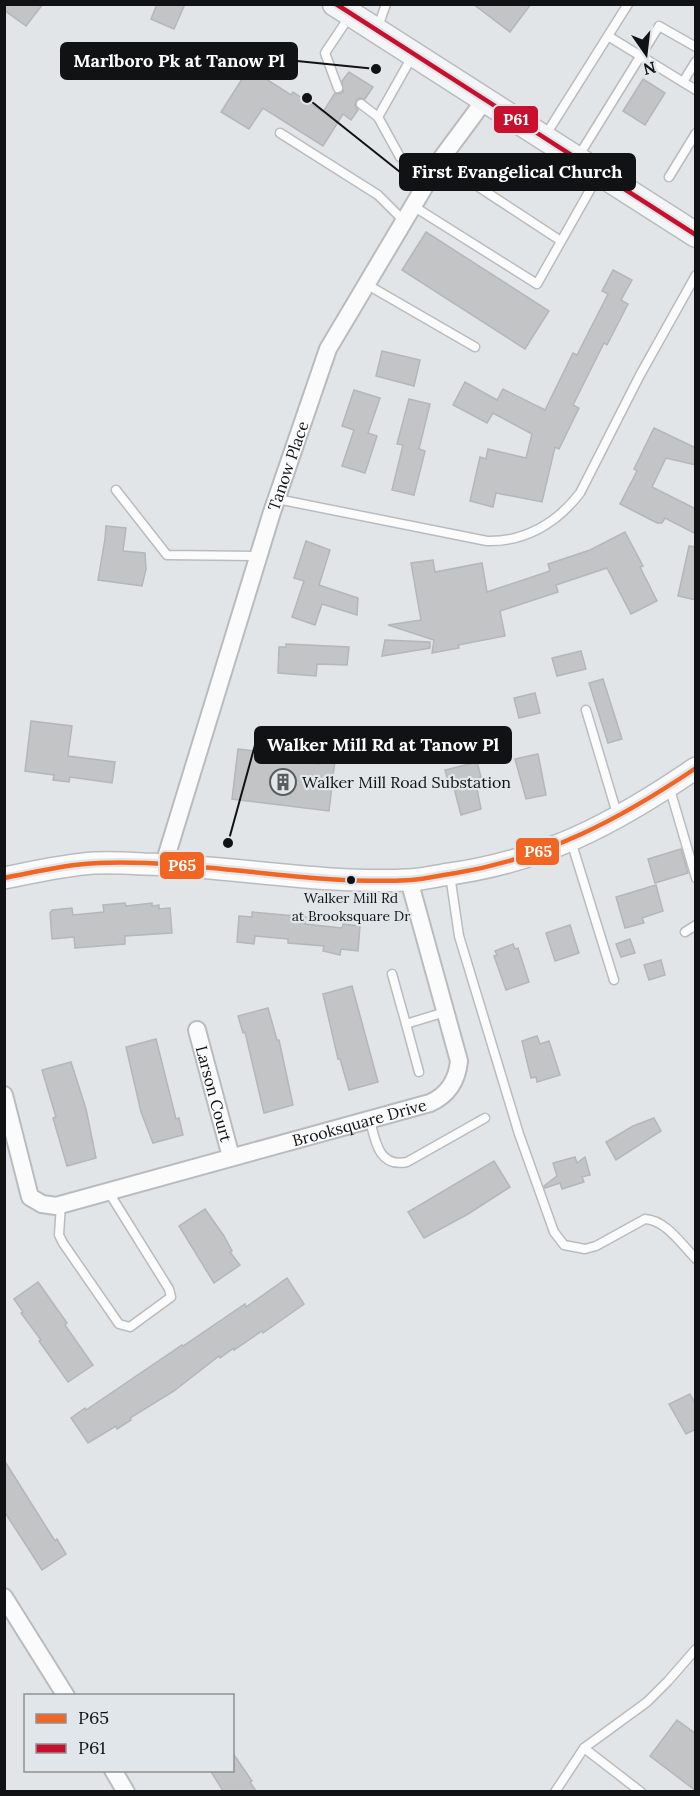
<svg xmlns="http://www.w3.org/2000/svg" width="700" height="1796" font-family="Lora,serif">
  <style>
    .building { fill: #c2c4c6; stroke: #b4b6b8; stroke-width: 1.5 }
    .lines { fill: none; stroke-linecap: round; stroke-linejoin: round }
    .service-casing { stroke: #b9bcbe; stroke-width: 11 }
    .minor-casing { stroke: #b9bcbe; stroke-width: 20 }
    .tertiary-casing { stroke: #b9bcbe; stroke-width: 24 }
    .secondary-casing { stroke: #b9bcbe; stroke-width: 27 }
    .service { stroke: #fbfbfc; stroke-width: 8 }
    .minor { stroke: #fbfbfc; stroke-width: 16 }
    .tertiary { stroke: #fbfbfc; stroke-width: 21 }
    .secondary { stroke: #f3f5f6; stroke-width: 24 }
    .bus-1-casing { stroke: #e0e6ea; stroke-width: 9 }
    .bus-2-casing { stroke: #e0e6ea; stroke-width: 9 }
    .bus-1 { stroke: #f26522; stroke-width: 4.5 }
    .bus-2 { stroke: #c8102e; stroke-width: 4.5 }
    .bus-dot { fill: #101214; stroke: #e0e6ea; stroke-width: 2 }
    .labels { text-anchor: middle; stroke-width: 4.5; stroke-linejoin: round; paint-order: stroke }
    .bus-label { font-size: 14px; fill: #101214; stroke: #e0e6ea }
    .street-label { font-size: 16px; fill: #101214; stroke: #e0e6ea }
    .poi-label { font-size: 16px; fill: #101214; stroke: #e0e6ea; text-anchor: start }
    .leader { fill: none; stroke: #101214; stroke-width: 2 }
    .callout-dot { fill: #101214; stroke: #e0e6ea; stroke-width: 2 }
    .callout { fill: #101214; stroke: #101214; stroke-width: 2 }
    .callout-label { font-size: 18px; text-anchor: middle; font-weight: bold; fill: #fff }
    .line-badge { stroke: #e0e6ea; stroke-width: 2 }
    .badge-label { font-size: 16px; text-anchor: middle; font-weight: bold; fill: #fff }
  </style>
  <rect width="100%" height="100%" fill="#e2e5e8"/>
  <g class="building">
    <path d="M4,4H43L26,26L4,10Z"/>
    <path d="M157,4H185L174,29L151,19Z"/>
    <path d="M473,4H531L510,32Z"/>
    <path d="M249,68L291,95L293,92L323,112L335,93L340,94L343,92L342,81L349,72L373,87L365,99L359,98L356,101L355,106L358,110L351,120L343,114L323,146L263,108L249,129L221,112Z"/>
    <path d="M643,79L665,93L645,125L623,111Z"/>
    <path d="M426,232L549,311L525,349L402,270Z"/>
    <path d="M613,270L632,280L621,300L628,304L607,345L604,343L573,405L579,408L559,449L555,447L542,502L496,493L493,507L470,501L480,457L486,459L488,449L526,458L532,434L493,413L487,423L453,405L465,382L497,400L503,389L545,410L573,353L577,355L608,294L602,291Z"/>
    <path d="M382,351L420,360L414,386L376,376Z"/>
    <path d="M354,390L380,398L368,433L377,436L365,473L342,466L354,430L342,426Z"/>
    <path d="M409,399L430,404L419,449L425,451L414,495L392,490L403,445L397,444Z"/>
    <path d="M654,428L696,448V465L666,458L652,487L696,509V534L665,518L662,523H657L620,504L637,471L634,469Z"/>
    <path d="M106,526L126,528L123,551L145,553L146,569L142,586L98,580L105,539Z"/>
    <path d="M625,532L643,566L640,567L657,601L631,614L607,568L556,585L558,592L500,611L505,636L458,645L459,648L432,653L434,640L388,625L421,620L411,563L433,560L435,572L482,563L487,592L550,571L548,564L590,550Z"/>
    <path d="M306,541L330,550L319,585L358,598L357,615L322,604L315,625L292,617L304,581L294,578Z"/>
    <path d="M689,546L696,547V600L678,596Z"/>
    <path d="M385,640L430,642V648L382,656Z"/>
    <path d="M286,644L349,647L347,665L317,664L316,676L278,673L279,647H286Z"/>
    <path d="M581,651L586,669L557,676L552,658Z"/>
    <path d="M603,679L622,739L608,743L589,683Z"/>
    <path d="M535,693L540,713L519,718L514,698Z"/>
    <path d="M31,721L72,726L68,756L115,762L112,783L70,777L69,782L53,780L54,775L25,771Z"/>
    <path d="M238,749L254,751L253,756L319,764V758L335,760L329,811L232,799Z"/>
    <path d="M538,754L546,795L526,799L515,759Z"/>
    <path d="M477,762L481,777L475,779L481,809L461,815L453,784L449,785L445,770Z"/>
    <path d="M681,849L688,873L655,883L648,859Z"/>
    <path d="M656,885L663,911L642,918L644,923L625,928L616,897Z"/>
    <path d="M125,903L126,906L152,903V906L159,905V909L170,908L172,933L125,936V944L75,948L74,937L52,939L50,913L52,910L72,908L73,915L104,912L103,905Z"/>
    <path d="M252,912L306,917L305,924L342,928L343,924L360,926L358,951L341,949L340,955L323,951L324,946L288,943V939L255,936L254,944L237,942L239,916L252,917Z"/>
    <path d="M570,925L579,953L555,961L546,933Z"/>
    <path d="M630,939L635,953L621,957L616,944Z"/>
    <path d="M513,944L515,949L518,948L529,982L506,990L494,956L497,955L495,951Z"/>
    <path d="M661,960L665,975L649,980L644,965Z"/>
    <path d="M352,986L378,1082L349,1090L340,1059H338L323,994Z"/>
    <path d="M268,1008L277,1040H279L293,1105L264,1113L245,1032L243,1033L238,1016Z"/>
    <path d="M537,1036L540,1044L549,1041L560,1075L537,1082L536,1077L531,1078L522,1041Z"/>
    <path d="M156,1039L176,1119L179,1118L183,1135L153,1143L141,1112L126,1047Z"/>
    <path d="M71,1062L86,1109L96,1158L67,1166L53,1118L56,1117L42,1070Z"/>
    <path d="M654,1118L661,1131L616,1160L606,1142L633,1126Z"/>
    <path d="M575,1157L577,1163L585,1157L590,1175L582,1177L584,1182L562,1189L560,1183L545,1188L544,1186L557,1176L553,1163Z"/>
    <path d="M494,1161L510,1187L468,1214L424,1238L408,1212Z"/>
    <path d="M205,1209L224,1236L232,1251L230,1252L240,1265L214,1283L179,1226Z"/>
    <path d="M287,1278L304,1304L263,1333L262,1331L234,1350V1348L220,1358L219,1356L174,1391L130,1418L131,1420L117,1429L116,1426L88,1443L71,1418L85,1408L86,1410L182,1345L183,1346L245,1304L246,1307Z"/>
    <path d="M38,1282L67,1323L65,1325L93,1365L68,1382L39,1341L41,1340L21,1313L23,1312L14,1299Z"/>
    <path d="M690,1394L696,1405V1429L686,1434L669,1404Z"/>
    <path d="M4,1460L55,1541L57,1539L66,1554L42,1570L4,1511Z"/>
    <path d="M677,1720L696,1734V1791L650,1756Z"/>
    <path d="M232,1752L252,1781L250,1782L256,1791H223L210,1770H232Z"/>
  </g>
  <g class="lines">
    <defs>
      <g id="service">
        <path d="M378,27L386,4"/>
        <path d="M608,36L696,90"/>
        <path d="M413,55L378,117L400,157L431,174"/>
        <path d="M683,82L696,61"/>
        <path d="M338,88L325,53L349,17"/>
        <path d="M361,104L378,117"/>
        <path d="M280,133L378,195L404,221"/>
        <path d="M545,136L628,4"/>
        <path d="M578,157L659,26L696,47"/>
        <path d="M669,177L696,133"/>
        <path d="M474,184L561,241"/>
        <path d="M413,206L537,284L599,174"/>
        <path d="M366,284L475,347"/>
        <path d="M116,490L167,555L259,556"/>
        <path d="M277,499L487,541C525,542 557,523 580,493L640,375L696,275"/>
        <path d="M586,710L618,817"/>
        <path d="M669,786L696,878"/>
        <path d="M571,841L614,980"/>
        <path d="M450,875L459,936L519,1134L554,1232L564,1245L585,1249L596,1246L645,1219C666,1220 682,1245 696,1259"/>
        <path d="M685,932L696,925"/>
        <path d="M392,974L406,1024"/>
        <path d="M419,1072L406,1024L445,1012"/>
        <path d="M370,1120C375,1141 379,1168 407,1162L485,1118"/>
        <path d="M61,1204L59,1235L63,1243L119,1324L130,1327L171,1297L169,1289L108,1191"/>
        <path d="M584,1748L641,1792"/>
        <path d="M555,1792L584,1748L647,1702L668,1681L696,1649"/>
      </g>
      <g id="minor">
        <path id="s1" d="M164,864L272,512L328,349L441,159L484,101"/>
        <path id="s2" d="M197,1030L231,1157"/>
        <path id="s3" d="M4,1095L30,1197L42,1204L56,1206L430,1103C448,1095 457,1081 459,1061L409,880"/>
        <path d="M4,1597L66,1696"/>
        <path d="M113,1770L126,1792"/>
      </g>
      <path id="tertiary" d="M4,878C34,872 64,865 94,863C110,862 128,863 144,864C232,866 319,884 407,880C419,880 431,877 443,875C543,862 614,824 696,768"/>
      <path id="secondary" d="M335,4L696,235"/>
    </defs>
    <use href="#service" class="service-casing"/>
    <use href="#minor" class="minor-casing"/>
    <use href="#tertiary" class="tertiary-casing"/>
    <use href="#secondary" class="secondary-casing"/>
    <use href="#service" class="service"/>
    <use href="#minor" class="minor"/>
    <use href="#tertiary" class="tertiary"/>
    <use href="#secondary" class="secondary"/>
    <defs>
      <path id="bus-1" d="M4,878C36,872 67,864 99,863C203,859 307,886 411,880C426,879 441,875 456,873C547,858 620,819 696,768"/>
      <path id="bus-2" d="M336,4L696,235"/>
    </defs>
    <use href="#bus-1" class="bus-1-casing"/>
    <use href="#bus-2" class="bus-2-casing"/>
    <use href="#bus-1" class="bus-1"/>
    <use href="#bus-2" class="bus-2"/>
  </g>
  <defs>
    <symbol id="building-ring" viewBox="-11 -11 22 22"><circle r="9.5" fill="#e0e6ea" stroke="#5a5c5e" stroke-width="1.5"/><path d="M-4-6H4V6H1V3H-1V6H-4ZM-2.5-4.3h1.7v1.8h-1.7ZM.8-4.3h1.7v1.8H.8ZM-2.5-1h1.7V.8h-1.7ZM.8-1h1.7V.8H.8Z" fill="#5a5c5e"/></symbol>
  </defs>
  <g fill-rule="evenodd">
    <use href="#building-ring" x="268" y="767" width="30" height="30"/>
  </g>
  <circle class="bus-dot" cx="351" cy="880" r="5"/>
  <g class="labels">
    <g class="bus-label">
      <text x="351" y="903">Walker Mill Rd<tspan x="351" dy="18">at Brooksquare Dr</tspan></text>
    </g>
    <g class="street-label">
      <text dy="6" stroke="none"><textPath href="#s1" startOffset="417">Tanow Place</textPath></text>
      <text dy="6" stroke="none"><textPath href="#s2" startOffset="66">Larson Court</textPath></text>
      <text dy="6" stroke="none"><textPath href="#s3" startOffset="448">Brooksquare Drive</textPath></text>
    </g>
    <g class="poi-label">
      <text x="302" y="788">Walker Mill Road Substation</text>
    </g>
  </g>
  <path class="leader" d="M376 69L297 61M307 98L400 172M228 843L255 745"/>
  <g class="callout-dot">
    <circle cx="376" cy="69" r="6"/>
    <circle cx="307" cy="98" r="6"/>
    <circle cx="228" cy="843" r="6"/>
  </g>
  <g class="callout">
    <rect x="61" y="43" width="236" height="36" rx="6"/>
    <rect x="400" y="154" width="235" height="36" rx="6"/>
    <rect x="255" y="727" width="256" height="36" rx="6"/>
  </g>
  <g class="callout-label">
    <text x="179" y="67">Marlboro Pk at Tanow Pl</text>
    <text x="517" y="178">First Evangelical Church</text>
    <text x="383" y="751">Walker Mill Rd at Tanow Pl</text>
  </g>
  <g class="line-badge">
    <rect x="493" y="105" width="46" height="29" rx="6" fill="#c8102e"/>
    <rect x="515" y="837" width="45" height="29" rx="6" fill="#f26522"/>
    <rect x="159" y="851" width="46" height="29" rx="6" fill="#f26522"/>
  </g>
  <g class="badge-label">
    <text x="516" y="125">P61</text>
    <text x="538" y="857">P65</text>
    <text x="182" y="871">P65</text>
  </g>
  <rect width="700" height="1796" fill="none" stroke="#101214" stroke-width="12"/>
  <rect x="24" y="1694" width="210" height="78" fill="#e0e6ea" stroke="#8d9194" stroke-width="1.5"/>
  <rect x="36" y="1714" width="30" height="9" fill="#f26522" stroke="#8d9194" stroke-width="1.5"/>
  <text x="78" y="1724" font-size="18" fill="#101214">P65</text>
  <rect x="36" y="1744" width="30" height="9" fill="#c8102e" stroke="#8d9194" stroke-width="1.5"/>
  <text x="78" y="1754" font-size="18" fill="#101214">P61</text>
  <g transform="translate(646 54) rotate(166)" stroke="#e0e6ea" stroke-width="4.5" paint-order="stroke">
  <path d="M0-4.5L10 22L0 15L-10 22Z" fill="#101214"/>
  <text y="-9" font-size="16" font-weight="bold" text-anchor="middle" fill="#101214">N</text>
  </g>
</svg>
